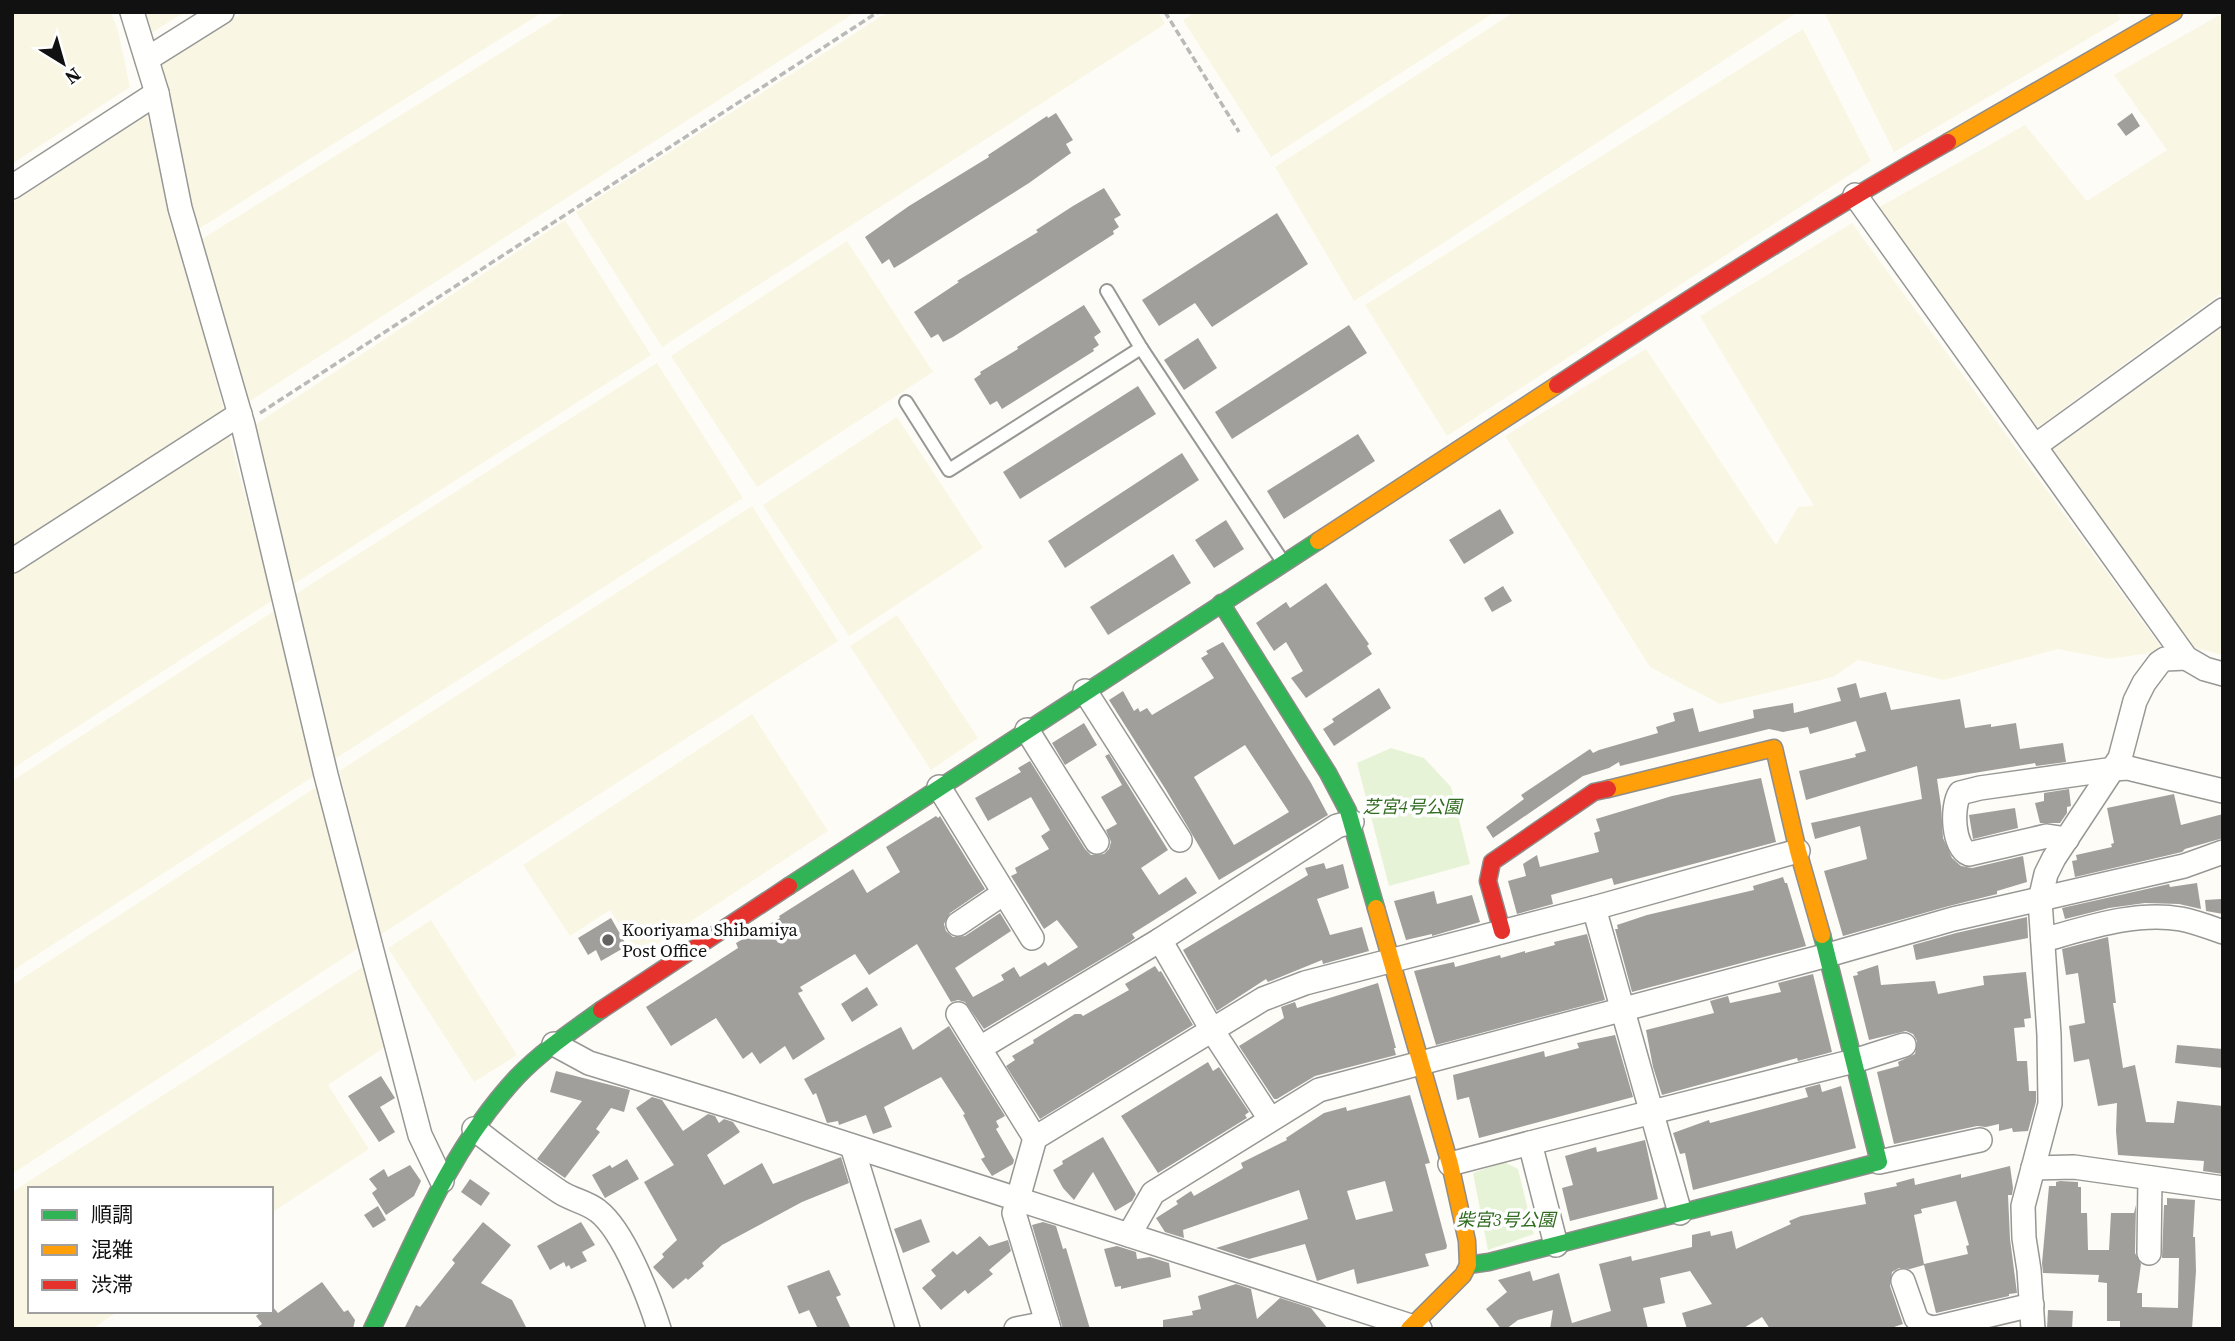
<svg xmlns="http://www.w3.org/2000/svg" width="2235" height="1341" font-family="'Source Serif 4','Noto Sans JP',serif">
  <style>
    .farmland { fill: #f9f7e4 }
    .green { fill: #e7f3d7 }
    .building { fill: #a19f9c; fill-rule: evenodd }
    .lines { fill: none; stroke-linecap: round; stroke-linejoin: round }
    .lane-casing { stroke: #979795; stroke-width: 16 }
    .street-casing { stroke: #979795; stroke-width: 26 }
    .fast-casing { stroke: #8e8d8b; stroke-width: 19 }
    .slow-casing { stroke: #8e8d8b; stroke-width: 19 }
    .jam-casing { stroke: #8e8d8b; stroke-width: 19 }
    .path { stroke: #b9b9b8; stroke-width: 3.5; stroke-dasharray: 7 3.5; stroke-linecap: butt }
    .lane { stroke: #fffffe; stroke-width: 12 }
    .street { stroke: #fffffe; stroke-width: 23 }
    .fast { stroke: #30b455; stroke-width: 16 }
    .slow { stroke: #ff9f0a; stroke-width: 16 }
    .jam { stroke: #e5322d; stroke-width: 16 }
    .poi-dot { fill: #646362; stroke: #fff; stroke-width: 2.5 }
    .labels { text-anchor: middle; stroke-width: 7; stroke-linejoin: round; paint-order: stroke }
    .park-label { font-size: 18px; font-style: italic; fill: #2f6b1f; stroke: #fff }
    .poi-label { font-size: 18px; fill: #111; stroke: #fff; text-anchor: start }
  </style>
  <rect width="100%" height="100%" fill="#fdfcf7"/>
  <g class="farmland">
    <path d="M12,12H111L118,31L130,87L12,164Z"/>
    <path d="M141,12H185L150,34Z"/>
    <path d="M244,12H543L197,230L161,65Z"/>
    <path d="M566,12H856L244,405L202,239Z"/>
    <path d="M888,12H1158L1165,24L662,347L576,212Z"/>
    <path d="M1195,12H1495L1271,157L1183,20Z"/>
    <path d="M1514,12H1798L1354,301L1275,167Z"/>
    <path d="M1824,12H2118L2120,20L1894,152Z"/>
    <path d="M2223,13V292L2034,430L1876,209L2025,125L2087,201L2167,150L2114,75Z"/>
    <path d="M1803,29L1871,161L1447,436L1365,305Z"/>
    <path d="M147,115L224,411L12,547V203Z"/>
    <path d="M565,220L651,355L294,584L253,426Z"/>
    <path d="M1852,223L2164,651L2109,659L2058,649L1944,680L1858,660L1833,677L1720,704L1650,667L1505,436L1646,349L1776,545L1798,507L1814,506L1700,316Z"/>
    <path d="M847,241L933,372L757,487L671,356Z"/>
    <path d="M2223,327V655L2192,647L2052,450Z"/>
    <path d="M657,363L743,498L330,762L291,597Z"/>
    <path d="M897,417L983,548L849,636L763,505Z"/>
    <path d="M229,435L273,600L12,769V576Z"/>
    <path d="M752,506L838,641L380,935L339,771Z"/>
    <path d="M274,611L314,776L12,971V781Z"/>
    <path d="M897,615L978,738L931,770L850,646Z"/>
    <path d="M752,714L828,831L640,955L610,910L570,936L523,865Z"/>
    <path d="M318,786L362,946L12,1174V985Z"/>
    <path d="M431,920L517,1055L474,1082L388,948Z"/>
    <path d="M366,965L388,1045L328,1085L369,1149L271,1213V1189H30V1311H119L92,1329H12V1192Z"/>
  </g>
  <g class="green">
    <path d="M1391,748L1424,758L1451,787L1470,864L1389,886L1357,763Z"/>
    <path d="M1504,1162L1518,1169L1534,1234L1488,1250L1473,1173Z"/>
  </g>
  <g class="building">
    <path d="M1056,113L1073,140L1066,144L1071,153L1029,183L904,262L894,268L889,259L882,264L865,237L909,206L989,157L988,155L1047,116L1048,118Z"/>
    <path d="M2132,113L2140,126L2126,136L2117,124Z"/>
    <path d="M1104,188L1121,215L1114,219L1119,227L1113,231L1114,234L953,337L943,342L938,334L931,338L914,312L959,282L957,281L1038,232L1036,230L1073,206Z"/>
    <path d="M1277,213L1308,264L1212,327L1195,303L1159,326L1142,300Z"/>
    <path d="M1084,305L1101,332L1094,337L1099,345L1093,349L1094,351L1002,409L997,401L990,405L974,379L981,374L980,372L1018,349L1017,347Z"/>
    <path d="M1349,325L1367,353L1232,439L1215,412Z"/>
    <path d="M1198,338L1217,368L1184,390L1164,360Z"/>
    <path d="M1138,386L1156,414L1020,499L1003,472Z"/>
    <path d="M1358,434L1375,461L1284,519L1267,491Z"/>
    <path d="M1182,453L1199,480L1065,568L1048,541Z"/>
    <path d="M1500,509L1514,533L1464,564L1449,540Z"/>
    <path d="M1226,520L1244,549L1214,568L1195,540Z"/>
    <path d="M1173,554L1191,583L1108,635L1090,607Z"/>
    <path d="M1326,583L1369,644L1367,646L1372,654L1306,698L1291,678L1303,671L1286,642L1274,651L1256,623L1286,602L1290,608Z"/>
    <path d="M1503,586L1512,601L1492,612L1484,598Z"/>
    <path d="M1223,642L1311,783L1328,815L1219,880L1166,790L1109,700L1123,691L1134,711L1138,708L1140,712L1147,708L1152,715L1214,678L1201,658L1208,654L1206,651ZM1245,745L1289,812L1234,845L1194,777Z"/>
    <path d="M1856,683L1860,698L1886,692L1891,710L1960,699L1965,728L1991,724V727L2016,723L2020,749L2063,743L2066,762L2036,766L2035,763L1937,779L1941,806L1943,838L1952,858L1961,866L1972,868L2023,856L2027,882L1997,891V894L1949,906L1843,936L1824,871L1867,859L1860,826L1815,839L1811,823L1922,799L1917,766L1806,800L1799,771L1856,757L1855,754L1866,751L1856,721L1810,734L1808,727L1783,732L1769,729L1620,766L1619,762L1609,768L1583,776L1493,838L1486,827L1524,799L1521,795L1590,749L1593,753L1599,750L1658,733L1656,727L1675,721L1673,713L1693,708L1699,732L1754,718L1753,710L1793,703L1794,713L1841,701L1837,688Z"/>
    <path d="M1379,688L1391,708L1334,746L1323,729L1334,722L1332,719Z"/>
    <path d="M1084,723L1097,745L1065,765L1052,743Z"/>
    <path d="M1109,754L1168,850L1141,868L1159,895L1186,877L1197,893L1132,934L1135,938L1130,942L984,1029L965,1002L958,1000L951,1002L917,944L869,975L855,954L800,987L803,991L798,993L825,1039L793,1060L785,1046L760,1064L752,1052L743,1059L716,1018L671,1046L646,1007L738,948L736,943L780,918L779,916L853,869L867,893L900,872L886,847L936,816L938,818L940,816L985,889L950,913L944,924L946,931L953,937L965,936L1000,913L1011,931L955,968L973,997L1004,980L1001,975L1014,967L1020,977L1045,962L1048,966L1078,947L1057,920L1044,929L1011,876L1017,873L1015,868L1049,849L1041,836L1050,830L1031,797L988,821L975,798L1021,772L1018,768L1030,761L1085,849L1091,855L1104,854L1109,849L1111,842L1106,830L1117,824L1101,797L1122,785L1105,756Z"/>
    <path d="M1761,778L1776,842L1614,885L1612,878L1551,895L1553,904L1517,914L1508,881L1526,876L1523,864L1537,855L1540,867L1599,852L1594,833L1600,831L1596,819L1672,796Z"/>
    <path d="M2069,789L2071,806L2067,807V813L2060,823H2040L2035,803L2044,801V793Z"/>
    <path d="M2174,794L2181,825L2223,814V838L2185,849L2182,852L2075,877L2072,861L2077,860L2076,855L2112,847L2111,844L2114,843L2107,808Z"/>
    <path d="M2015,808L2018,828L1973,839L1969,815Z"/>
    <path d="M1324,863L1326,869L1343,864L1349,888L1317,899L1330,935L1362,927L1369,951L1323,964L1322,960L1268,982L1266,979L1217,1011L1183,950L1308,875L1305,868Z"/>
    <path d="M1783,877L1785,883H1787L1806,946L1632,992L1615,929H1618L1617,925L1647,915L1754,890L1753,886Z"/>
    <path d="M2197,883L2201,909L2179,904L2145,903L2109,908L2065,919L2062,908L2169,884L2170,887Z"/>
    <path d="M1434,891L1437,904L1472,895L1480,922L1432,936V934L1406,940L1394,901Z"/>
    <path d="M2221,899L2223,914L2206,911L2205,900Z"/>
    <path d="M2027,917L2028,938L1916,960L1913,945L1956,933Z"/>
    <path d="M611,918L627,946L601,961L596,950L588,955L578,938Z"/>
    <path d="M1587,934L1605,1000L1436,1045L1414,971L1454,962L1455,967L1500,955L1501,958L1525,951V953L1555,945L1554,942Z"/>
    <path d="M2108,937L2116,1003H2113L2123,1068L2135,1065L2146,1122L2174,1123L2177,1101L2223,1106V1174L2203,1171L2204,1161L2118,1155L2116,1131L2117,1103L2098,1106L2089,1059L2074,1062L2069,1026L2085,1023L2078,973L2066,975L2062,949Z"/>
    <path d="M1878,965L1881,985L1935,981L1938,994L1984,985L1983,976L2026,972L2031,1018L2024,1019L2025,1027L2014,1028L2017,1061H2027L2029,1091H2036V1102L2028,1131L2013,1132L2012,1128L1999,1131V1124L1986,1127L1977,1126L1894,1144L1877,1072L1899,1066L1898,1062L1915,1054L1917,1041L1913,1034L1906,1031L1869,1040L1853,976L1858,975L1857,972Z"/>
    <path d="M1155,966L1159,972L1161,971L1193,1025L1040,1119L1006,1066L1015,1060L1012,1056L1034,1043L1033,1040L1075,1014H1081L1083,1016L1129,990L1125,984Z"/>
    <path d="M1813,974L1832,1052L1798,1061L1797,1058L1662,1095L1653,1067L1646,1030L1714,1013L1710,1001L1728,996L1730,1003L1781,992L1778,983Z"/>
    <path d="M1378,983L1396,1048H1394L1396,1055L1315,1076L1277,1099H1274L1239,1046L1284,1018L1281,1007L1295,1002L1297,1008Z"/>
    <path d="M867,987L878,1005L852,1022L841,1004Z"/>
    <path d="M949,1026L1005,1116L996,1121L999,1127L996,1129L1014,1160L1013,1164L992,1176L981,1159L985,1157L963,1115L965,1114L941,1077L884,1107L892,1127L873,1134L866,1115L839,1125L838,1121L827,1123L816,1093L813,1095L804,1079L901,1027L913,1050Z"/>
    <path d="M1615,1035L1633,1097L1479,1138L1469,1097L1457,1100L1453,1075L1544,1051L1545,1057L1579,1048L1577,1043Z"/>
    <path d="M2177,1045L2223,1049V1068L2175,1063Z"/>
    <path d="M1208,1062L1213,1071L1219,1067L1249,1112L1245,1115L1247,1118L1158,1173L1121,1116Z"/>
    <path d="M556,1071L630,1090L624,1112L611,1108L596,1129L600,1132L565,1178L537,1159L582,1101L550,1092Z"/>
    <path d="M381,1076L395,1098L380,1107L395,1132L379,1142L348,1096Z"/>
    <path d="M1820,1084L1822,1092L1841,1086L1856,1148L1693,1190L1685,1153L1680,1154L1673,1133L1709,1120L1710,1123L1808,1097L1805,1088Z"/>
    <path d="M1410,1095L1430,1163L1425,1164L1447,1246L1446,1249L1425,1254L1429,1266L1357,1284L1354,1269L1317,1281L1305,1244L1249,1259L1216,1248L1308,1219L1299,1190L1183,1230L1184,1238L1165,1232L1156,1218L1178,1204L1176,1201L1191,1191L1194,1196L1243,1168L1241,1163L1287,1140L1286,1138L1324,1113L1346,1107L1347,1111ZM1385,1181L1393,1211L1356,1220L1347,1191Z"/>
    <path d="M652,1097L662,1100L683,1131L708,1114L715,1116L719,1123L724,1119L733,1122L740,1132L707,1155L724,1185L762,1163L773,1184L841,1157L849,1183L802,1202L722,1245L702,1263L704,1266L688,1280L686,1278L673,1289L653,1267L664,1257L662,1254L677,1240L644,1182L674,1165L636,1108Z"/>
    <path d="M1103,1137L1136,1194L1132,1201L1115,1211L1093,1172L1074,1200L1063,1188L1053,1170L1063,1164L1062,1161Z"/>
    <path d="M1645,1140L1658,1199L1570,1221L1562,1188L1573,1185L1565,1156L1596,1147L1597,1152Z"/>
    <path d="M627,1159L639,1179L605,1198L592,1175L610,1165L612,1168Z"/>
    <path d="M410,1165L421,1181L414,1196L386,1215L372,1193L377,1189L369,1179L384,1169L388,1177Z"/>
    <path d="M2010,1166L2013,1188L2012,1195H2008L2010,1239L2017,1293L2009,1294V1296L1936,1313L1924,1265L1910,1269L1899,1268L1892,1272L1890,1286L1903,1324L1888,1329H1770L1762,1317L1742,1329H1687L1682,1313L1712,1304L1690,1271L1660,1278L1665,1303L1643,1308L1648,1329H1550L1553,1310L1518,1320L1506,1329H1501L1486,1309L1507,1292L1498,1280L1530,1271L1533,1281L1559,1273L1572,1323L1611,1311L1599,1264L1631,1256L1632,1261L1692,1247V1235L1710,1231L1711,1236L1732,1231L1736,1249L1791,1224L1789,1221L1801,1216L1866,1204L1864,1193L1897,1186L1896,1183L1914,1178L1915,1185L1961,1174V1178ZM1956,1201L1969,1245L1966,1246L1968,1254L1924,1264L1914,1215L1922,1213L1921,1209Z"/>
    <path d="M470,1179L490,1193L481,1206L461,1192Z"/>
    <path d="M2060,1181L2078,1182V1187H2081V1213H2087L2088,1250H2109L2111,1213H2134L2136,1205L2135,1253L2141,1264L2137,1293H2142V1307L2178,1308L2179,1258H2162L2164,1205H2167V1198L2195,1200L2193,1237H2195L2196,1271L2192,1329H2120V1321H2107V1283L2098,1282L2099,1275L2043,1273L2042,1263L2049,1186H2056V1182Z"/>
    <path d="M378,1206L386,1220L373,1228L364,1215Z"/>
    <path d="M921,1219L930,1242L903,1253L894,1229Z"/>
    <path d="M483,1222L511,1245L481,1283L512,1300L527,1329H404L416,1305L420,1307L455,1263L452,1260Z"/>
    <path d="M581,1222L595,1245L582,1252L587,1261L571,1269L569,1265L566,1267L564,1262L550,1270L537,1246Z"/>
    <path d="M1043,1222L1056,1226L1063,1249L1066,1248L1090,1329H1063L1032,1225Z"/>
    <path d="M980,1236L989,1246L1008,1240L1011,1251L989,1270L993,1274L968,1294L965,1290L941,1310L922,1288L936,1276L931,1270L953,1251L957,1255Z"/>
    <path d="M1117,1246L1136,1252L1137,1259L1150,1257L1169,1263L1171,1277L1121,1289V1286L1115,1287L1104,1249Z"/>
    <path d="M829,1270L841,1295L836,1297L851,1329H818L809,1310L799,1314L787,1286Z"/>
    <path d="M322,1282L344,1312L348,1310L355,1320L353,1329H255L262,1324L256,1316L262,1311H271V1305L278,1313Z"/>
    <path d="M1236,1284L1251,1289L1257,1319L1280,1298L1311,1308L1328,1329H1163V1320L1193,1315L1192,1311L1201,1309L1198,1296Z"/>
    <path d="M2048,1310L2073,1311L2072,1329H2047Z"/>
  </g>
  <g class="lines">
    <defs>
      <g id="lane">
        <path d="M1107,291L1141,348L1283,562"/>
        <path d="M906,402L949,470L1141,348"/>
      </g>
      <g id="street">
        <path d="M132,12L157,93L180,208L243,425L326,775L420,1135L442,1181"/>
        <path d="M147,59L222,12"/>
        <path d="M12,187L157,93"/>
        <path d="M1855,195L2186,658L2205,669L2223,674"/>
        <path d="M2035,446L2223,310"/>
        <path d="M12,561L240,414"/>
        <path d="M1085,691L1180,840"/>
        <path d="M1027,730L1097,842"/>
        <path d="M939,787L1032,938"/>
        <path d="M2067,839L2047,836L1969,854C1953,848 1951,807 1960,793L1980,788L2114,769L2128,768L2223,791"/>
        <path d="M1594,908L1680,1213"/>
        <path d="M958,924L1004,893"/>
        <path d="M1160,940L1212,1030L1270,1119"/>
        <path d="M2043,940C2087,928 2135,911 2181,919C2196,922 2209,927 2223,932"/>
        <path d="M958,1014L1035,1138"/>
        <path d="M554,1044L589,1063L729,1106L1420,1329"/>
        <path d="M980,1048L1160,940L1337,826L1352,822"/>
        <path d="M474,1129C502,1150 530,1172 560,1192C572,1200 587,1202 598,1211C624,1231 649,1297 659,1329"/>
        <path d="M1530,1143L1854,1061L1904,1045"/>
        <path d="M852,1146L908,1329"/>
        <path d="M1879,1162L1980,1140"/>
        <path d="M1450,1164L1530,1143L1556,1245"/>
        <path d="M2033,1168L2074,1167L2223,1188"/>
        <path d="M1129,1235L1153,1193L1319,1090L1828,955L1953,919L2184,866L2223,852"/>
        <path d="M2149,1253L2150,1178"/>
        <path d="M1903,1281L1916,1318C1921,1325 1926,1327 1935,1328L2032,1305"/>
        <path d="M1016,1329L1047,1323"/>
        <path d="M1049,1329L1014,1213L1035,1138L1263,999L1305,983L1594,908L1798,851"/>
        <path d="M2033,1329L2029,1270L2024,1238L2023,1206L2050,1104L2049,1035L2040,900L2046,874L2054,858L2120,758L2135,701L2144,683L2159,663L2165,659L2186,658"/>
      </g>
      <g id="fast">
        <path d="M1221,603L1328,773L1348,811L1376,908"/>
        <path d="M789,886L1318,541"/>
        <path d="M1468,1265L1489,1262L1879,1162L1822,935"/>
        <path d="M372,1329C414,1241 450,1149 517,1077C542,1051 572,1031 601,1010"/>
      </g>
      <g id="slow">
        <path d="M1948,142L2174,12"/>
        <path d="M1318,541L1557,385"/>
        <path d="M1608,789L1774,748L1798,851L1822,935"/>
        <path d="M1376,908L1450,1164L1467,1241L1468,1265L1463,1275L1409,1329"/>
      </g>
      <g id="jam">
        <path d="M1557,385C1685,301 1814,218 1948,142"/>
        <path d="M1502,931L1488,881L1492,862L1594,792L1608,789"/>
        <path d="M601,1010L789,886"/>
      </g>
    </defs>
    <use href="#lane" class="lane-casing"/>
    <use href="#street" class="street-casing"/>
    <use href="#fast" class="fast-casing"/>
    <use href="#slow" class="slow-casing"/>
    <use href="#jam" class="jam-casing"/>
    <g class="path">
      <path d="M1165,12L1239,132"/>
      <path d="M260,413L878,12"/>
    </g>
    <use href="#lane" class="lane"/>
    <use href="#street" class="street"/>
    <use href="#fast" class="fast"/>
    <use href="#slow" class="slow"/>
    <use href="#jam" class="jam"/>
  </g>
  <circle class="poi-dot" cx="608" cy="940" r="7"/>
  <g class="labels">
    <g class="park-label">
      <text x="1412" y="813">芝宮4号公園</text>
      <text x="1506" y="1226">柴宮3号公園</text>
    </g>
    <g class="poi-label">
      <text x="622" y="936">Kooriyama Shibamiya<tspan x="622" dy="21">Post Office</tspan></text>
    </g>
  </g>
  <rect width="2235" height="1341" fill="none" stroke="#111111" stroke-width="28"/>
  <rect x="28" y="1187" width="245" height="126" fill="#ffffff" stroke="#a0a0a0" stroke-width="2"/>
  <rect x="42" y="1210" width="35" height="10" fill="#30b455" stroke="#a0a0a0" stroke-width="2"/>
  <text x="91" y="1222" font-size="21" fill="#111111">順調</text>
  <rect x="42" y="1245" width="35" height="10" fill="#ff9f0a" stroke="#a0a0a0" stroke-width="2"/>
  <text x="91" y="1257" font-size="21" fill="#111111">混雑</text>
  <rect x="42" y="1280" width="35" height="10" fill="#e5322d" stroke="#a0a0a0" stroke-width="2"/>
  <text x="91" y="1292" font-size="21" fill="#111111">渋滞</text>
  <g transform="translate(63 63) rotate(143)" stroke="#ffffff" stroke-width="5" paint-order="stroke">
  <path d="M0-5L12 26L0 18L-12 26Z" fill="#111111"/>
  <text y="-10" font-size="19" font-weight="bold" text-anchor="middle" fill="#111111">N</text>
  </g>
</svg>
